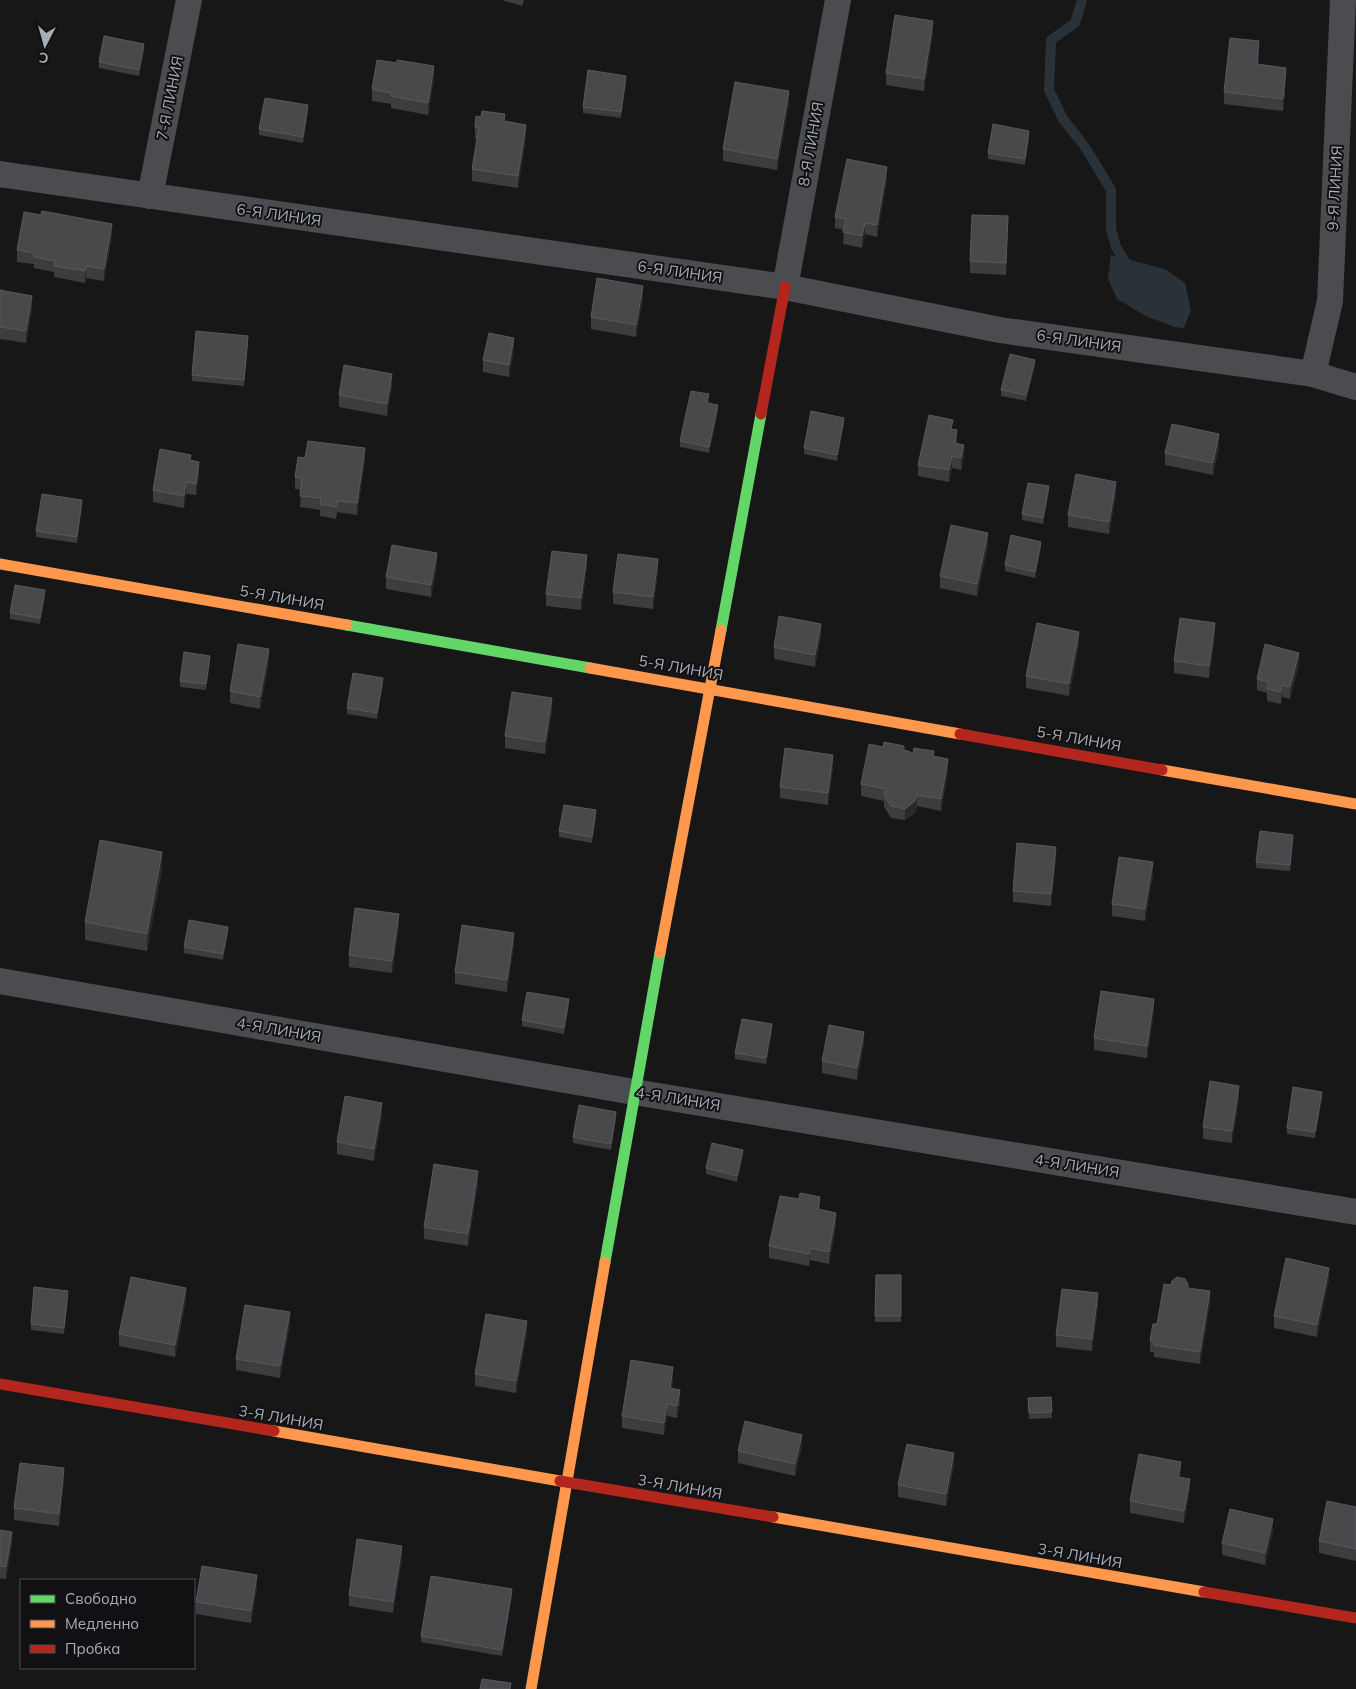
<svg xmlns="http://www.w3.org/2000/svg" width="1356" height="1689" font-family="Mulish,sans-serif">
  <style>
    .water { fill: #2a3239 }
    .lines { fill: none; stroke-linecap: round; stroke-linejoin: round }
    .stream { stroke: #2a3239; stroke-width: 10 }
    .street { stroke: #4b4c50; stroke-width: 26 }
    .fast { stroke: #63d668; stroke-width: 11 }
    .slow { stroke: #ff974d; stroke-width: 11 }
    .jam { stroke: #b3261e; stroke-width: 11 }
    .wall { fill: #3d3d3f }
    .shaded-wall { fill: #29292a }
    .building { fill: #49494c; stroke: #58595d }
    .labels { text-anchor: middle; stroke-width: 4; stroke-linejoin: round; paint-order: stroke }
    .street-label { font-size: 15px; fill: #a8adb8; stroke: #111113 }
  </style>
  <rect width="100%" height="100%" fill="#171717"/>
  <path class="water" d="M1111,255L1165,269L1185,283L1191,310L1184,328L1174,327L1146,316L1117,299L1108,279Z"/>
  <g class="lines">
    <path class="stream" d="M1082,0L1075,23L1051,40L1049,90L1063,119L1085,147L1111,190V229L1116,247L1129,268"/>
    <g class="street">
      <path d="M0,174L785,287L1000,330L1313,374L1356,387"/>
      <path d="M150,196L189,0"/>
      <path d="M785,287L838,0"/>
      <path d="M1313,374L1330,301L1343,0"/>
      <path d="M0,981L634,1092L1356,1212"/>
    </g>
    <g class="fast">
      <path d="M347,625L590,668"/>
      <path d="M721,630L761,414"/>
      <path d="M605,1262L660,953"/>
    </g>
    <g class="slow">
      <path d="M0,564L347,625"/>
      <path d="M590,668L960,734"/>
      <path d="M1162,770L1356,804"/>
      <path d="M660,953L721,630"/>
      <path d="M274,1431L560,1481"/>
      <path d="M773,1517L1204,1592"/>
      <path d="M531,1689L605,1262"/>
    </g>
    <g class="jam">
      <path d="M761,414L785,287"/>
      <path d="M960,734L1162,770"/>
      <path d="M0,1384L274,1431"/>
      <path d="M560,1481L773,1517"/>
      <path d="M1204,1592L1356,1618"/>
    </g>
  </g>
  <g class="wall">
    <path d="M502,0H524L522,6Z"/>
    <path d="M933,33L924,91L886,85V73Z"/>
    <path d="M144,50L139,76L99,68V62Z"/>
    <path d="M1259,53L1258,64L1286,79L1283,111L1224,104V92Z"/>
    <path d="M434,78L428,115L391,108V104L372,101V89Z"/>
    <path d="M626,82L621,118L583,113V107Z"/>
    <path d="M789,103L777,170L723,161V149Z"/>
    <path d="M308,111L303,143L259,135V129Z"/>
    <path d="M505,122L526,137L518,188L472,181V169L477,139H475V127Z"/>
    <path d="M1029,137L1025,165L988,159V153Z"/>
    <path d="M887,179L877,237L865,234L862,248L843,244L844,230L835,228V217Z"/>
    <path d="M1008,227L1006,275L970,273V261Z"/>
    <path d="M112,235L104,281L86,278L85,283L54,277V272L34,268V264L17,262V250Z"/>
    <path d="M0,290L32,308L26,343L0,339Z"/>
    <path d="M643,298L636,337L591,329V317Z"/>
    <path d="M248,342L244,386L192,381V375Z"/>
    <path d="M514,349L509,377L483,372V360Z"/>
    <path d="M1035,366L1026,401L1001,396V390Z"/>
    <path d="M392,386L387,416L339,407V395Z"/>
    <path d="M709,400L708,403L718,411L709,453L680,447V441Z"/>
    <path d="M844,424L837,461L804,454V448Z"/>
    <path d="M953,430L957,442V444L964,457L961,470L952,468L949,482L918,476V465Z"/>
    <path d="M1219,446L1213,475L1165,465V453Z"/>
    <path d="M305,458L365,460L357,515L337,512L336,519L320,516V510L300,507L301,490L295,489V477Z"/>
    <path d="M191,461L199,474L196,495L186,494L184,508L153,502V490Z"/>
    <path d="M1049,492L1043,524L1022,520V514Z"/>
    <path d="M1116,494L1109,534L1068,527V515Z"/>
    <path d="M82,506L77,543L36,537V531Z"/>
    <path d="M988,545L977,596L940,588V576Z"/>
    <path d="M1041,548L1035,578L1005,571V565Z"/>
    <path d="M437,565L431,597L386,589V577Z"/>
    <path d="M587,567L581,610L546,606V594Z"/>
    <path d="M658,571L653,609L613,604V592Z"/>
    <path d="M45,596L40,624L10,619V613Z"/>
    <path d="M1215,635L1209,678L1174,673V661Z"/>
    <path d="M821,636L815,667L774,659V647Z"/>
    <path d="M1079,644L1069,696L1026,688V676Z"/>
    <path d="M269,661L260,709L230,703V691Z"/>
    <path d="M210,662L206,690L180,687V681Z"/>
    <path d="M1299,664L1290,699L1282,697L1281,704L1267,701V693L1257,690V679Z"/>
    <path d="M383,684L377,719L347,714V708Z"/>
    <path d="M552,710L545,754L505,748V736Z"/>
    <path d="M904,751L934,756L948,771L941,811L917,806L915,813L905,820L891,818L884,807V801L861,796V784Z"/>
    <path d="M833,767L828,805L780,798V787Z"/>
    <path d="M596,816L592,843L559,837V831Z"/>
    <path d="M1293,841L1290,871L1256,868V862Z"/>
    <path d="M1056,858L1051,906L1013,902V891Z"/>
    <path d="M162,869L147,951L85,940V922Z"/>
    <path d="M1153,874L1145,921L1112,916V904Z"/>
    <path d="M399,926L392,973L349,967V955Z"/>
    <path d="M228,933L223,960L184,953V947Z"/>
    <path d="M514,945L507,992L455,984V972Z"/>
    <path d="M569,1005L564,1034L522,1026V1020Z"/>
    <path d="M1154,1011L1147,1058L1094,1050V1038Z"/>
    <path d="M772,1030L766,1064L735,1059V1053Z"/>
    <path d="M864,1044L857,1080L822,1073V1061Z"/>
    <path d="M1239,1098L1232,1143L1203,1139V1127Z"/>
    <path d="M1322,1098L1315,1138L1287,1134V1128Z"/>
    <path d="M382,1115L374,1161L337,1154V1142Z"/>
    <path d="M616,1118L611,1150L573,1143V1137Z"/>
    <path d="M743,1156L737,1182L706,1174V1168Z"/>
    <path d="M478,1183L468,1246L424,1239V1227Z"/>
    <path d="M820,1210L836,1225L829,1264L810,1260L809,1266L769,1258V1246Z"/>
    <path d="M876,1275H901V1322H875Z"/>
    <path d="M1329,1279L1317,1337L1274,1328V1316Z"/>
    <path d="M1188,1288L1210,1303L1200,1364L1154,1357V1352H1150V1340L1157,1324Z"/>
    <path d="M68,1297L64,1334L31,1330V1324Z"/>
    <path d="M186,1300L175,1357L119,1346V1334Z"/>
    <path d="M1098,1305L1092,1351L1056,1347V1335Z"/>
    <path d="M290,1324L280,1378L236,1370V1359Z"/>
    <path d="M527,1333L516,1393L475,1386V1374Z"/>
    <path d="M673,1379L672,1388L680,1402L677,1418L667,1416L664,1435L622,1428V1416Z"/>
    <path d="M1051,1397L1052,1418L1029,1419L1028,1398Z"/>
    <path d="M802,1446L795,1476L738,1463V1451Z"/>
    <path d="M954,1465L946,1506L898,1497V1485Z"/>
    <path d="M1181,1474L1180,1477L1190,1490L1184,1523L1130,1513V1501Z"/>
    <path d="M64,1480L59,1526L14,1520V1508Z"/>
    <path d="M1356,1507V1561L1319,1553V1541Z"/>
    <path d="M0,1530L12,1544L6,1579L0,1578Z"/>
    <path d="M1273,1531L1265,1565L1222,1555V1543Z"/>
    <path d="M402,1558L393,1613L349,1606V1595Z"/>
    <path d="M257,1587L251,1623L196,1614V1602Z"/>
    <path d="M512,1595L502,1656L421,1642V1636Z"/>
  </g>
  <g class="shaded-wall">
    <path d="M933,21V33L924,91V79Z"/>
    <path d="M1259,41V53L1257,76V64Z"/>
    <path d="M144,44V50L139,76V70Z"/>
    <path d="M434,66V78L428,115V103Z"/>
    <path d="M1286,68V79L1283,111V99Z"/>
    <path d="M626,76V82L621,118V112Z"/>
    <path d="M789,91V103L777,170V159Z"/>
    <path d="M308,105V111L303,143V137Z"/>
    <path d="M526,125V137L518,188V176Z"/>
    <path d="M1029,131V137L1025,165V159Z"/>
    <path d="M887,167V179L877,237V225Z"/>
    <path d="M865,223V234L862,248V236Z"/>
    <path d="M112,224V235L104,281V269Z"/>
    <path d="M86,266V278L85,283V271Z"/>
    <path d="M643,286V298L636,337V325Z"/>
    <path d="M32,296V308L26,343V331Z"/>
    <path d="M514,338V349L509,377V365Z"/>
    <path d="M1035,360V366L1026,401V395Z"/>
    <path d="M392,374V386L387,416V404Z"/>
    <path d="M718,405V411L709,453V447Z"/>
    <path d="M844,418V424L837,461V455Z"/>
    <path d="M957,430V442L955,455V443Z"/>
    <path d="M1219,434V446L1213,475V463Z"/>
    <path d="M964,445V457L961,470V458Z"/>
    <path d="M365,448V460L357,515V503Z"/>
    <path d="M952,456V468L949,482V470Z"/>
    <path d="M199,462V474L196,495V484Z"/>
    <path d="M186,482V494L184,508V496Z"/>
    <path d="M1116,482V494L1109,534V522Z"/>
    <path d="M1049,486V492L1043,524V518Z"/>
    <path d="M82,500V506L77,543V537Z"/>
    <path d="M988,533V545L977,596V584Z"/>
    <path d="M1041,542V548L1035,578V572Z"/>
    <path d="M437,553V565L431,597V585Z"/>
    <path d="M587,555V567L581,610V598Z"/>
    <path d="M658,559V571L653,609V597Z"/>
    <path d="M45,590V596L40,624V618Z"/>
    <path d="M1215,623V635L1209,678V666Z"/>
    <path d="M821,624V636L815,667V655Z"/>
    <path d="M1079,632V644L1069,696V684Z"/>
    <path d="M269,649V661L260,709V697Z"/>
    <path d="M1299,653V664L1290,699V687Z"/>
    <path d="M210,656V662L206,690V684Z"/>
    <path d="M383,678V684L377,719V713Z"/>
    <path d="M1282,685V697L1281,704V692Z"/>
    <path d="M552,698V710L545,754V742Z"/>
    <path d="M833,755V767L828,805V793Z"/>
    <path d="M948,759V771L941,811V799Z"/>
    <path d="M917,795V806L915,813L905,820V809Z"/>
    <path d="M596,810V816L592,843V837Z"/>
    <path d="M1293,835V841L1290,871V865Z"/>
    <path d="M1056,847V858L1051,906V894Z"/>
    <path d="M162,852V869L147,951V934Z"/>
    <path d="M1153,862V874L1145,921V909Z"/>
    <path d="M399,914V926L392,973V961Z"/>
    <path d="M228,927V933L223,960V954Z"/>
    <path d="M514,933V945L507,992V980Z"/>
    <path d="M569,999V1005L564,1034V1028Z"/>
    <path d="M1154,999V1011L1147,1058V1046Z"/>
    <path d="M772,1024V1030L766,1064V1058Z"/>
    <path d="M864,1032V1044L857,1080V1068Z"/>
    <path d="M1239,1086V1098L1232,1143V1131Z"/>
    <path d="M1322,1092V1098L1315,1138V1132Z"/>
    <path d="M382,1103V1115L374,1161V1149Z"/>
    <path d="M616,1112V1118L611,1150V1144Z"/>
    <path d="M743,1150V1156L737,1182V1176Z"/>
    <path d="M478,1171V1183L468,1246V1234Z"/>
    <path d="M820,1197V1209L818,1221V1209Z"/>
    <path d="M836,1213V1225L829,1264V1252Z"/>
    <path d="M810,1248V1260L809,1266V1254Z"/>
    <path d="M1329,1268V1279L1317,1337V1325Z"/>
    <path d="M186,1288V1300L175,1357V1345Z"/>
    <path d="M68,1291V1297L64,1334V1328Z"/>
    <path d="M1210,1291V1303L1200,1364V1352Z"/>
    <path d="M1098,1293V1305L1092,1351V1339Z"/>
    <path d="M290,1312V1324L280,1378V1366Z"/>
    <path d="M527,1321V1333L516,1393V1381Z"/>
    <path d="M673,1367V1379L670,1400V1388Z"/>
    <path d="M680,1390V1402L677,1418V1406Z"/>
    <path d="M667,1404V1416L664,1435V1423Z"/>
    <path d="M802,1435V1446L795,1476V1464Z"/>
    <path d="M954,1453V1465L946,1506V1494Z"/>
    <path d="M1181,1462V1474L1178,1489V1477Z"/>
    <path d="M64,1468V1480L59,1526V1514Z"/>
    <path d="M1190,1479V1490L1184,1523V1511Z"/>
    <path d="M1273,1519V1531L1265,1565V1553Z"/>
    <path d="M12,1532V1544L6,1579V1567Z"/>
    <path d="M402,1546V1558L393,1613V1602Z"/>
    <path d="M257,1575V1587L251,1623V1611Z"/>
    <path d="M512,1589V1595L502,1656V1650Z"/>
  </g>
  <g class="building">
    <path d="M895,15L933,21L924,79L886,73Z"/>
    <path d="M104,36L144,44L139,70L99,62Z"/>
    <path d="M1230,38L1259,41L1257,64L1286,68L1283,99L1224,92Z"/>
    <path d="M377,60L397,63V60L434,66L428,103L391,96V93L372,89Z"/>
    <path d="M588,70L626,76L621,112L583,107Z"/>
    <path d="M735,82L789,91L777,159L723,149Z"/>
    <path d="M265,98L308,105L303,137L259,129Z"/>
    <path d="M482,111L505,114L504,121L526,125L518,176L472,169L479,127H475L476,116L481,117Z"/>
    <path d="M993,124L1029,131L1025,159L988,153Z"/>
    <path d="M847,159L887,167L877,225L865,223L862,236L843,232L846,219L835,217Z"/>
    <path d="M42,211L112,224L104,269L86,266L85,271L54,266L55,261L34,257V253L17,250L24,212L41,215Z"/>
    <path d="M972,215L1008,216L1006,263L970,261Z"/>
    <path d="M597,278L643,286L636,325L591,317Z"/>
    <path d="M0,290L32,296L26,331L0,327Z"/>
    <path d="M196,331L248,336L244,380L192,375Z"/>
    <path d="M489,333L514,338L509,365L483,360Z"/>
    <path d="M1010,354L1035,360L1026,395L1001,390Z"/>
    <path d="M344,365L392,374L387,404L339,395Z"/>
    <path d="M691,391L709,394L707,403L718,405L709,447L680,441Z"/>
    <path d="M811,411L844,418L837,455L804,448Z"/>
    <path d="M929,415L953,420L951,429L957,430L955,443L964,445L961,458L952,456L949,470L918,465Z"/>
    <path d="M1172,424L1219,434L1213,463L1165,453Z"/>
    <path d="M308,441L365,448L357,503L337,501L336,507L320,504L321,498L300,496L302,478L295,477L298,457L305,458Z"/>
    <path d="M160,449L191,455L190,460L199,462L196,484L186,482L184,496L153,490Z"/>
    <path d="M1076,474L1116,482L1109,522L1068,515Z"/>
    <path d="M1028,483L1049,486L1043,518L1022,514Z"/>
    <path d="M42,494L82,500L77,537L36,531Z"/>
    <path d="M951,525L988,533L977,584L940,576Z"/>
    <path d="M1011,535L1041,542L1035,572L1005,565Z"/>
    <path d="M392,545L437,553L431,585L386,577Z"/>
    <path d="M552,551L587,555L581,598L546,594Z"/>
    <path d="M618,554L658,559L653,597L613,592Z"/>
    <path d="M15,585L45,590L40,618L10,613Z"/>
    <path d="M779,616L821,624L815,655L774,647Z"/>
    <path d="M1180,618L1215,623L1209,666L1174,661Z"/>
    <path d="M1037,623L1079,632L1069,684L1026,676Z"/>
    <path d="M238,644L269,649L260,697L230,691Z"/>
    <path d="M1265,644L1299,653L1290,687L1282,685L1281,692L1267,689L1269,682L1257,679Z"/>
    <path d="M184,652L210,656L206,684L180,681Z"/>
    <path d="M353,673L383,678L377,713L347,708Z"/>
    <path d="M512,692L552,698L545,742L505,736Z"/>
    <path d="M884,742L904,746V750L913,753L914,748L934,751L933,756L948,759L941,799L917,795L915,801L905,809L891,806L884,795L886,789L861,784L869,744L883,747Z"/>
    <path d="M785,748L833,755L828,793L780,787Z"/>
    <path d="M564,805L596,810L592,837L559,831Z"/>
    <path d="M1260,831L1293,835L1290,865L1256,862Z"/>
    <path d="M100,840L162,852L147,934L85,922Z"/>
    <path d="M1017,843L1056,847L1051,894L1013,891Z"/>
    <path d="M1119,857L1153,862L1145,909L1112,904Z"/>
    <path d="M355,908L399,914L392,961L349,955Z"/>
    <path d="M189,920L228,927L223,954L184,947Z"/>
    <path d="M462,925L514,933L507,980L455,972Z"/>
    <path d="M1101,991L1154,999L1147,1046L1094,1038Z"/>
    <path d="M527,992L569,999L564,1028L522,1020Z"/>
    <path d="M742,1019L772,1024L766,1058L735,1053Z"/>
    <path d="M829,1025L864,1032L857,1068L822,1061Z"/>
    <path d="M1210,1081L1239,1086L1232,1131L1203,1127Z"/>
    <path d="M1293,1087L1322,1092L1315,1132L1287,1128Z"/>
    <path d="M345,1096L382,1103L374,1149L337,1142Z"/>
    <path d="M579,1105L616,1112L611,1144L573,1137Z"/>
    <path d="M712,1143L743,1150L737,1176L706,1168Z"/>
    <path d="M434,1164L478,1171L468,1234L424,1227Z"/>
    <path d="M800,1193L820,1197L818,1209L836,1213L829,1252L810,1248L809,1254L769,1246L780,1196L799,1199Z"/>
    <path d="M1286,1258L1329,1268L1317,1325L1274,1316Z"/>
    <path d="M876,1275H901V1316H875Z"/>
    <path d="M131,1277L186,1288L175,1345L119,1334Z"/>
    <path d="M1177,1277L1185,1279L1188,1284V1288L1210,1291L1200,1352L1154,1345V1341L1150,1340L1153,1324H1157L1164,1284L1171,1285L1172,1281Z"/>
    <path d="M34,1287L68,1291L64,1328L31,1324Z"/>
    <path d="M1062,1289L1098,1293L1092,1339L1056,1335Z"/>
    <path d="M245,1305L290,1312L280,1366L236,1359Z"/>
    <path d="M486,1314L527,1321L516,1381L475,1374Z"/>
    <path d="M631,1360L673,1367L670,1388L680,1390L677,1406L667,1404L664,1423L622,1416Z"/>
    <path d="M1051,1397L1052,1412L1029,1413L1028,1398Z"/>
    <path d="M745,1421L802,1435L795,1464L738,1451Z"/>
    <path d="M907,1444L954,1453L946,1494L898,1485Z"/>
    <path d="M1139,1454L1181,1462L1178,1477L1190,1479L1184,1511L1130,1501Z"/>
    <path d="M20,1463L64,1468L59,1514L14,1508Z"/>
    <path d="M1327,1501L1356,1507V1549L1319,1541Z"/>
    <path d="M1230,1509L1273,1519L1265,1553L1222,1543Z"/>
    <path d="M0,1530L12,1532L6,1567L0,1566Z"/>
    <path d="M357,1539L402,1546L393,1602L349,1595Z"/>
    <path d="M202,1566L257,1575L251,1611L196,1602Z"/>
    <path d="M431,1576L512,1589L502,1650L421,1636Z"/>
    <path d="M482,1679L511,1683L510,1689H480Z"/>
  </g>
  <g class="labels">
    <g class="street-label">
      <text transform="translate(170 98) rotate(-79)" y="5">7-Я ЛИНИЯ</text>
      <text transform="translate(811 144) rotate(-80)" y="5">8-Я ЛИНИЯ</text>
      <text transform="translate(1335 188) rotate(-87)" y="5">9-Я ЛИНИЯ</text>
      <text transform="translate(279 215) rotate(8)" y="5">6-Я ЛИНИЯ</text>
      <text transform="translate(680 272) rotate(8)" y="5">6-Я ЛИНИЯ</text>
      <text transform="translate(1079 341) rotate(8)" y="5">6-Я ЛИНИЯ</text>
      <text transform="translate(282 598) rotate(10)" y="5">5-Я ЛИНИЯ</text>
      <text transform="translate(681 668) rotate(10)" y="5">5-Я ЛИНИЯ</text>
      <text transform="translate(1079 739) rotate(10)" y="5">5-Я ЛИНИЯ</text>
      <text transform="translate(279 1030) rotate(10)" y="5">4-Я ЛИНИЯ</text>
      <text transform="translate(678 1099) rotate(9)" y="5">4-Я ЛИНИЯ</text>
      <text transform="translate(1077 1166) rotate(9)" y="5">4-Я ЛИНИЯ</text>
      <text transform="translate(281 1418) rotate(10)" y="5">3-Я ЛИНИЯ</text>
      <text transform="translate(680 1487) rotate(10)" y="5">3-Я ЛИНИЯ</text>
      <text transform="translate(1080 1556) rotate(10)" y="5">3-Я ЛИНИЯ</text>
    </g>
  </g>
  <rect x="20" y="1579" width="175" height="90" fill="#111113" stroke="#4d4f55"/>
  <rect x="30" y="1595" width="25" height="8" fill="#63d668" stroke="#4d4f55"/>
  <text x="65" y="1604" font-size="15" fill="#a8adb8">Свободно</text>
  <rect x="30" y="1620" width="25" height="8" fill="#ff974d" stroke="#4d4f55"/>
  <text x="65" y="1629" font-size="15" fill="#a8adb8">Медленно</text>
  <rect x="30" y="1645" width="25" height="8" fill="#b3261e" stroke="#4d4f55"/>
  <text x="65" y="1654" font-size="15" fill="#a8adb8">Пробка</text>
  <g transform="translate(45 45) rotate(186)" stroke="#111113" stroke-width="4" paint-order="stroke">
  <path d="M0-4L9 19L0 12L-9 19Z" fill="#a8adb8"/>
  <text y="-8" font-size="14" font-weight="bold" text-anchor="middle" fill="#a8adb8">С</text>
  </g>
</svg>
